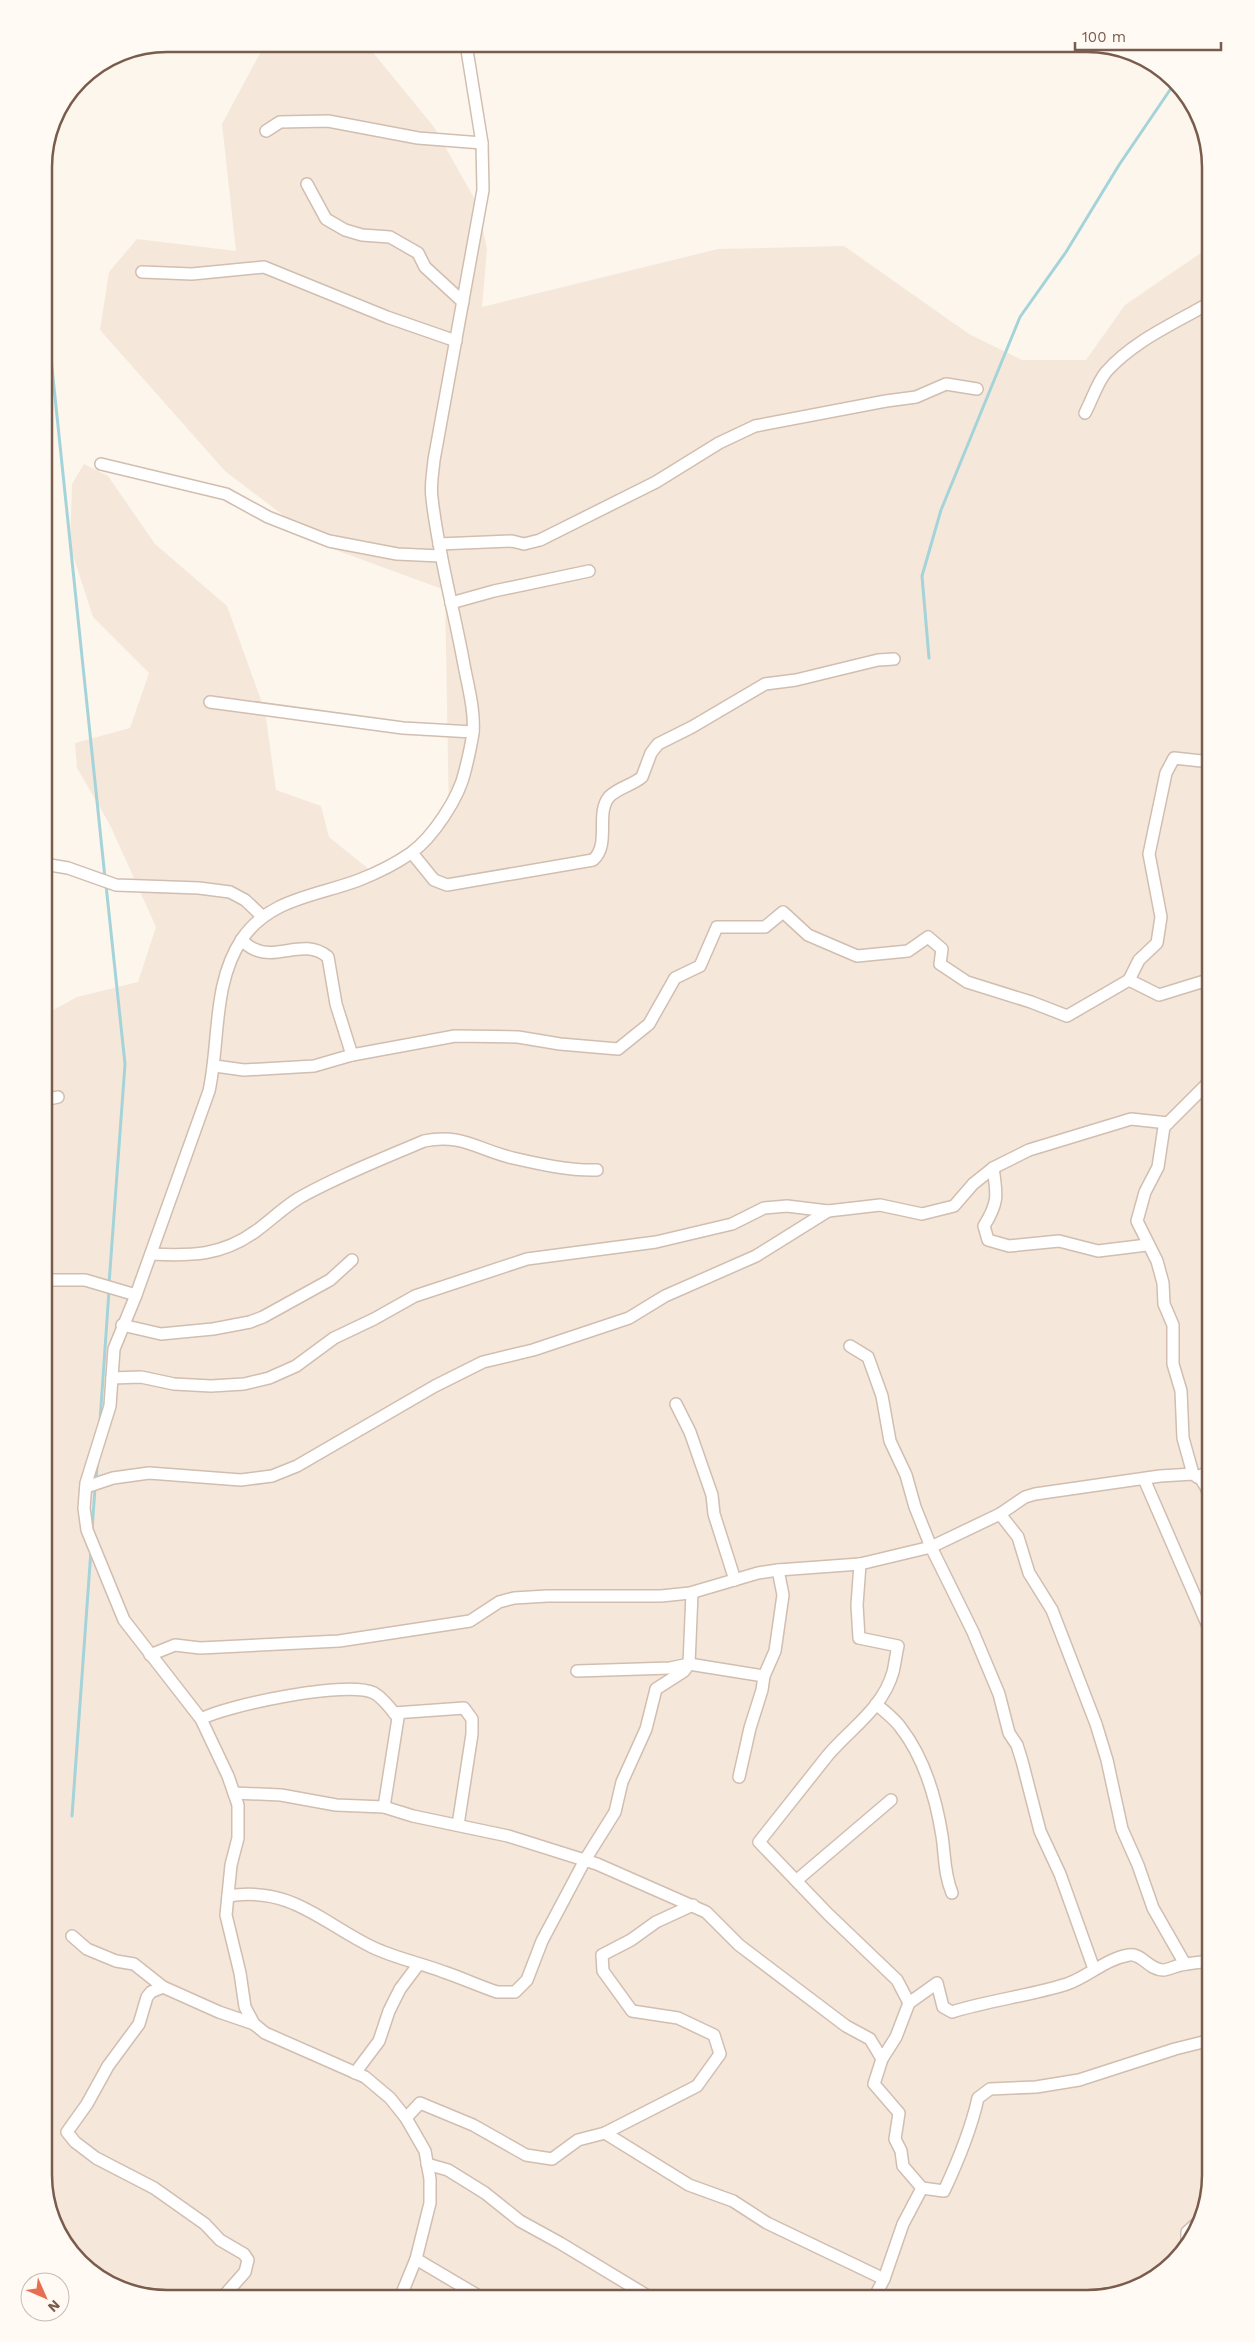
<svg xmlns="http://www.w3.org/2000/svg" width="1255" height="2342" font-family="'Work Sans',sans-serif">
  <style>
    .residential { fill: #f5e8da }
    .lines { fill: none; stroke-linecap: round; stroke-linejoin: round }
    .stream { stroke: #a5d3da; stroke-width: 3 }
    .street-casing { stroke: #d1beb0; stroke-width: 14 }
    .street { stroke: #fff; stroke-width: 11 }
    .rim { fill: none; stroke: #7a5c4d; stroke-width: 2.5 }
  </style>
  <rect width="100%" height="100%" fill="#fdf6ec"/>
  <g class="residential">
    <path d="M265,44H366L434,127L478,205L487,249L482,307L718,249L844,246L969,334L1022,360H1086L1125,305L1211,246V2175L1191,2243L1135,2289L1087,2298H160L99,2277L53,2222L44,2174V1015L77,997L138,982L156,927L110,825L77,768L75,743L130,728L149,673L93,617L70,546L72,484L84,464L108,476L155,544L227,606L265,711L276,790L321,806L329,837L376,875L449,820L445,590L322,545L225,471L100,330L109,272L137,239L236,251L222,124Z"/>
    <path d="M643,44H870L737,48Z"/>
  </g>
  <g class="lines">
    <g class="stream">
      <path d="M44,291L105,878"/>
      <path d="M929,658L922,576L941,510L1020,317L1066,252L1119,165L1174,84"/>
      <path d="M106,885L125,1064L109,1284"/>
      <path d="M100,1421L109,1291"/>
      <path d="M96,1481L97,1465"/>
      <path d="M92,1531L95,1488"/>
      <path d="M72,1816L91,1550"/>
    </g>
    <defs>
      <g id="street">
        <path d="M266,131L280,122L328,121L418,138L482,143"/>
        <path d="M307,184L326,219L345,230L362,235L390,237L418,253L425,267L463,302"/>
        <path d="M142,272L192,274L264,267L387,317L456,341"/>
        <path d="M1085,413C1092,400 1097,383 1106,372C1134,340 1176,323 1211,302"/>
        <path d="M101,464L226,494L268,517L329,541L397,554L441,556"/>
        <path d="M439,544L512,541L524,544L540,540L656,482L719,443L755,426L886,401L916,397L946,384L977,389"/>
        <path d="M451,603L494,591L589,571"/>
        <path d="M210,702L403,728L473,732"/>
        <path d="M412,853L434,880L447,885L593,860C611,844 595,814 609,797C617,788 633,785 642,777L651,753L658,744L692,727L765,684L796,680L878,660L894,659"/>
        <path d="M44,864L68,868L116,885L199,888L230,892L245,900L262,916"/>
        <path d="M241,940C245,943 249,947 254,949C278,961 304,937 328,957L336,1004L352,1055"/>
        <path d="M1129,980L1139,960L1157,943L1161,917L1149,854L1166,773L1174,758L1211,762"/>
        <path d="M215,1066L244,1070L314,1066L352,1055L455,1036L518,1037L560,1044L618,1049L649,1024L675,978L700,966L717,927H765L783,912L808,935L857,956L908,951L928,937L942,949L940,964L967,982L1031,1002L1067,1016L1129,980L1159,995L1211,979"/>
        <path d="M44,1100L58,1097"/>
        <path d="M993,1168C997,1195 999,1202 984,1226L988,1240L1009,1246L1059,1241L1098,1251L1147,1245"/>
        <path d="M151,1254C191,1256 222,1256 256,1231C271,1220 283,1208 299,1198C338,1176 382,1159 424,1141C462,1133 478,1150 513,1158C539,1164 570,1171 597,1170"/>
        <path d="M44,1280H85L136,1295"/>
        <path d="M122,1325L161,1334L213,1329L250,1322L263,1317L330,1280L352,1260"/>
        <path d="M850,1346L868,1357L882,1396L890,1441L906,1475L915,1507L931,1547L973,1632L999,1694L1009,1733L1017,1745L1022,1761L1040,1831L1060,1874L1094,1969"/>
        <path d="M112,1378L141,1377L174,1384L211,1386L244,1384L269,1378L296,1366L334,1338L374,1319L415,1296L527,1259L656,1242L732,1224L764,1208L787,1206L828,1211L880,1205L922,1214L954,1206L973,1184L993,1168L1029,1150L1131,1119L1168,1123"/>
        <path d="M676,1404L690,1432L712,1495L714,1514L735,1580"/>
        <path d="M1193,1474L1183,1438L1181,1391L1173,1364V1325L1164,1304L1163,1283L1157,1261L1137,1221L1145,1192L1158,1167L1164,1127L1211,1080"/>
        <path d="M1197,1477L1211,1471"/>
        <path d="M1144,1479L1211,1633"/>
        <path d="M86,1487L113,1478L149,1473L241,1480L272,1476L297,1466L435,1386L483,1362L533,1350L629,1318L665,1296L756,1256L828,1211"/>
        <path d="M1000,1514L1018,1537L1029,1573L1052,1610L1096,1724L1107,1760L1122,1829L1138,1865L1153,1908L1185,1964"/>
        <path d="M860,1564L857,1605L859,1638L898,1646C896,1654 895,1664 893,1672C883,1708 851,1728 828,1755C805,1784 782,1813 759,1842L828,1914L897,1980L909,2003L896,2037L882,2059"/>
        <path d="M150,1655L175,1645L200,1648L339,1641L470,1621L499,1602L514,1598L547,1596H661L690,1593L758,1573L778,1570L860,1564L931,1547L1000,1514L1025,1497L1035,1494L1160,1476L1193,1474L1201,1479L1206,1487L1211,1501"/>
        <path d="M577,1671L670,1668L689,1664L764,1676"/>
        <path d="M876,1704C885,1712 895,1719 901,1728C925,1759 936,1798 942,1836C945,1855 944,1874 952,1893"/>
        <path d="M394,1713L464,1708L472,1719V1734L458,1825"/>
        <path d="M201,1719C227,1705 348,1680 374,1693C383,1698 392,1710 398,1718L384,1807"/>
        <path d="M739,1777L750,1728L762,1690L764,1676L775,1651L783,1595L778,1570"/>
        <path d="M234,1793L281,1795L336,1805L384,1807L413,1816L508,1836L597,1864L706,1912L739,1945L846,2026L870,2039L882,2059L874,2084L899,2113L895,2139L901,2151L903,2166L922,2188L903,2224L884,2279"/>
        <path d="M797,1880L891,1800"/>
        <path d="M228,1896C291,1886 321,1922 372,1947C395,1958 420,1963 444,1972C462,1978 479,1986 497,1992H515L527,1980L542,1941L585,1860L615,1812L622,1782L646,1729L656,1689L684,1671L689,1664L692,1593"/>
        <path d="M72,1936L87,1949L116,1961L134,1964L163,1987L219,2012L254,2024"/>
        <path d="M163,1987L151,1992L147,1997L139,2024L108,2066L87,2104L67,2132L75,2142L96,2158L154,2188L205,2224L220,2240L244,2254L248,2260L245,2272L222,2298"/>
        <path d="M909,2003L937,1983L943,2007L952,2012C990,2000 1029,1996 1067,1984C1088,1977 1105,1959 1129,1955C1142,1953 1149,1970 1163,1970C1168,1970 1175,1966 1181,1965C1191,1963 1201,1962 1211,1961"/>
        <path d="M355,2073L379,2041L389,2011L400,1989L418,1965"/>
        <path d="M406,2118L420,2103L473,2125L526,2155L552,2159L578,2140L605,2133L689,2185L733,2201L767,2223L884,2279L874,2298"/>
        <path d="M605,2133L697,2086L720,2054L714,2035L678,2018L632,2011L603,1971L602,1955L631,1940L656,1922L693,1905"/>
        <path d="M427,2164L448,2170L485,2193L520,2221L560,2243L651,2298"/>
        <path d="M922,2188L944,2191C958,2161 971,2130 978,2098L990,2089L1036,2087L1079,2080L1175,2049L1211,2040"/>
        <path d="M1187,2246V2232L1196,2224"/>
        <path d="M416,2259L482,2298"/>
        <path d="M400,2298L416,2259L430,2203V2179L425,2151L406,2118L390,2098L365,2077L265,2033L254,2024L245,2007L240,1973L226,1915L231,1865L238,1838V1805L228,1776L201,1719L124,1620L87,1530L84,1508L86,1483L110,1406L114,1349L136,1295L209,1091C220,1041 212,984 242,939C270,898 317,896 359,880C377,873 395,864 411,853C433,837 459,798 465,771C468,759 471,746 473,733C475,711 468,686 464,665C454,609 438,554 432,498C430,486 433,472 434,460L483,190L482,143L466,44"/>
      </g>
    </defs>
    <use href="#street" class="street-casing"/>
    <use href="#street" class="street"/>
  </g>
  <path d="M0 0H1255V2342H0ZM167 52H1087A115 115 0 0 1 1202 167V2175A115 115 0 0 1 1087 2290H167A115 115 0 0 1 52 2175V167A115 115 0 0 1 167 52Z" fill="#fffaf3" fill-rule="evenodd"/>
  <path class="rim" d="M167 52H1087A115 115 0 0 1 1202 167V2175A115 115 0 0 1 1087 2290H167A115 115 0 0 1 52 2175V167A115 115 0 0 1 167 52Z"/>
  <g transform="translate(45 2297) rotate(135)"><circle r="24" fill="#fffaf3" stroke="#cabbb1"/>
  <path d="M0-4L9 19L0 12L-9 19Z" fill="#e76f51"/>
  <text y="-8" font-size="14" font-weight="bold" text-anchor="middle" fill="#7a5c4d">N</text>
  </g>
  <path d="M1075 42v8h146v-8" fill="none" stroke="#7a5c4d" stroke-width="2.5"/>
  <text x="1082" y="42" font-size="15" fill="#7a5c4d" stroke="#fffaf3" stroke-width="4" paint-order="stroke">100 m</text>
</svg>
